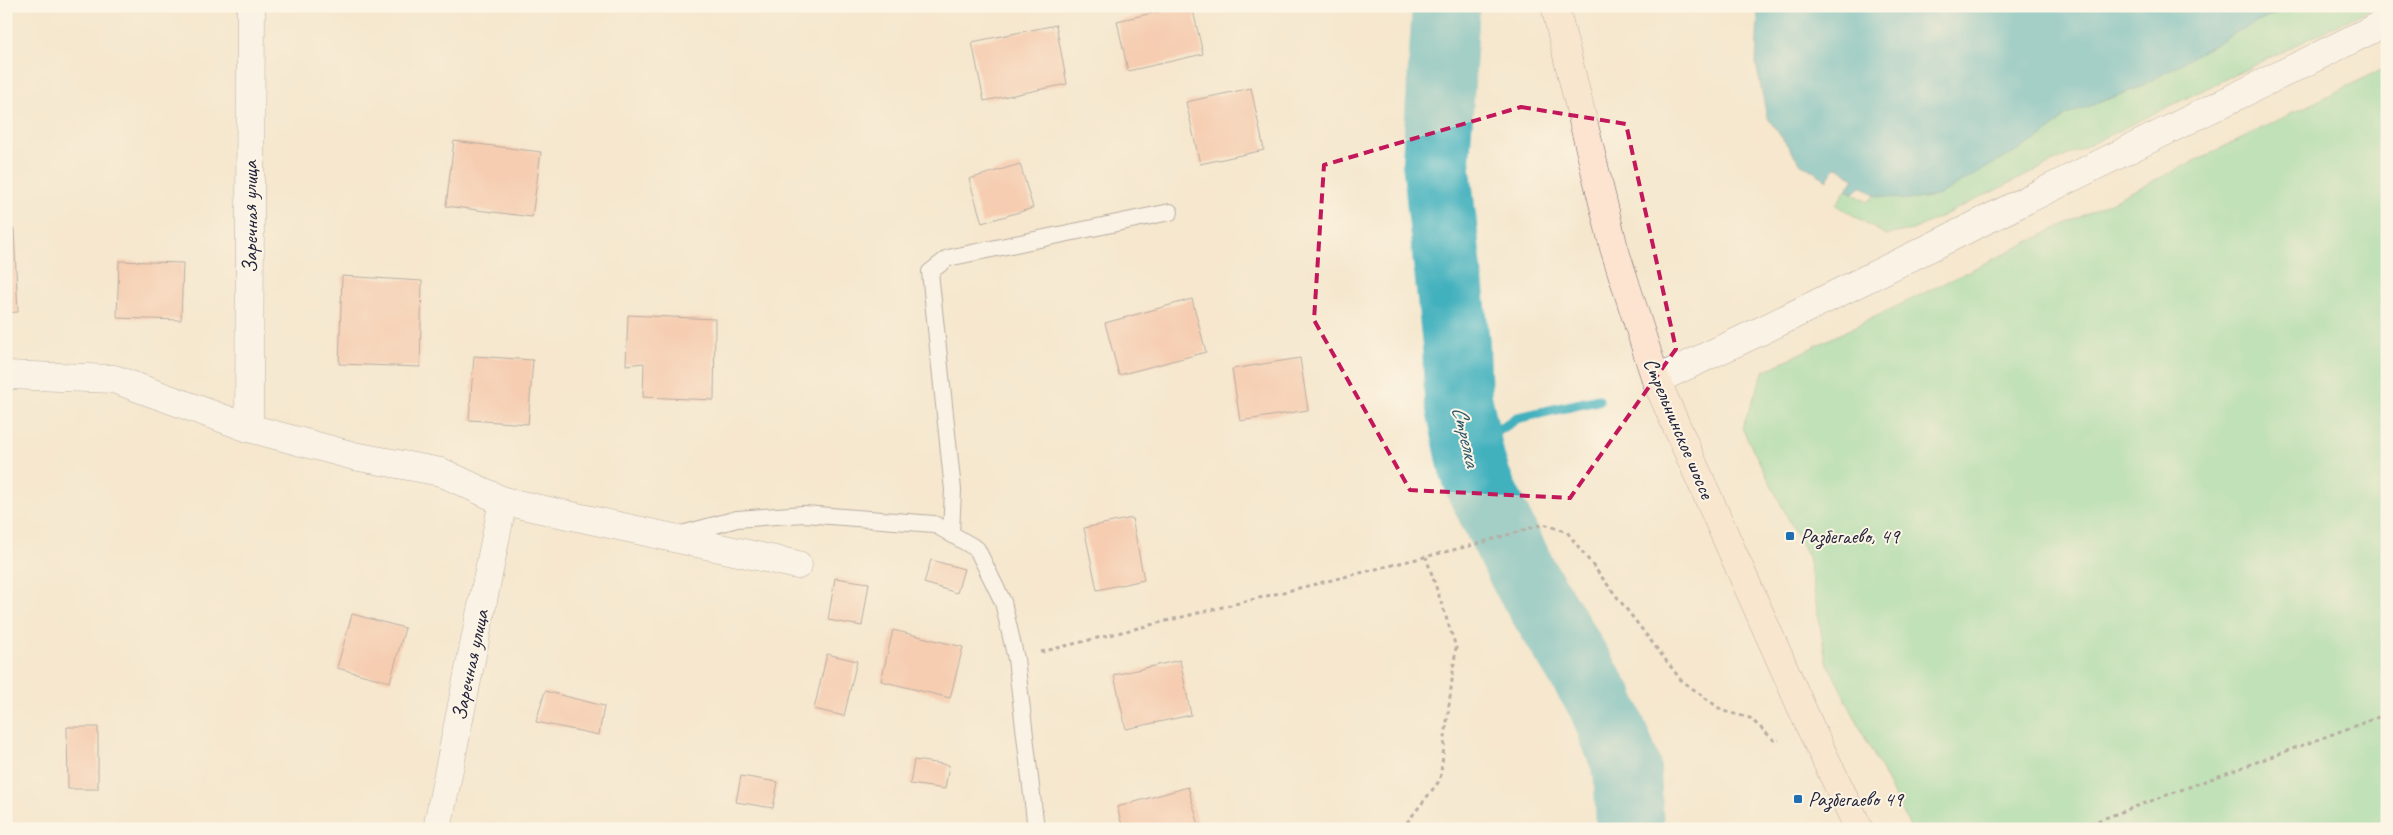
<svg xmlns="http://www.w3.org/2000/svg" width="2393" height="835" font-family="Caveat,sans-serif">
  <style>
    .green { fill: #81d99e; stroke: #527e6c }
    .water { fill: #43b1be; stroke: #326a7c }
    .lines { fill: none; stroke-linecap: round; stroke-linejoin: round }
    .stream { stroke: #43b1be; stroke-width: 11 }
    .river { stroke: #43b1be; stroke-width: 68 }
    .building { fill: #f5ad8f }
    .service-casing { stroke: #6c676e; stroke-width: 18 }
    .minor-casing { stroke: #6c676e; stroke-width: 29 }
    .secondary-casing { stroke: #6c676e; stroke-width: 29 }
    .path { stroke: #6c676e; stroke-width: 3; stroke-dasharray: 4 4; stroke-linecap: butt }
    .service { stroke: #fff; stroke-width: 16 }
    .minor { stroke: #fff; stroke-width: 28 }
    .secondary { stroke: #fde4d1; stroke-width: 28 }
    .marked { fill: none; stroke: #c2185b; stroke-width: 4; stroke-dasharray: 10 6; stroke-linejoin: round }
    .poi-dot { fill: #1f6fb2; stroke: #fcf5e5; stroke-width: 2 }
    .labels { text-anchor: middle; stroke-width: 4; stroke-linejoin: round; paint-order: stroke }
    .street-label { font-size: 21px; fill: #22223b; stroke: #fcf5e5 }
    .poi-label { font-size: 21px; fill: #22223b; stroke: #fcf5e5; text-anchor: start }
    .water-label { font-size: 22px; font-style: italic; fill: #2f5b6f; stroke: #fcf5e5 }
  </style>
  <rect width="100%" height="100%" fill="#fcf5e5"/>
  <filter id="ink" filterUnits="userSpaceOnUse"><feTurbulence type="fractalNoise" baseFrequency=".02" numOctaves="2"/><feDisplacementMap in="SourceGraphic" scale="10" xChannelSelector="R" yChannelSelector="G"/><feConvolveMatrix kernelMatrix="1 2 1 2 8 2 1 2 1" color-interpolation-filters="sRGB"/></filter>
  <filter id="wash" filterUnits="userSpaceOnUse"><feTurbulence type="fractalNoise" baseFrequency=".0096" numOctaves="4" result="noise"/><feDisplacementMap in="SourceGraphic" scale="20" xChannelSelector="R" yChannelSelector="G"/><feGaussianBlur stdDeviation="1.12" result="paint"/><feColorMatrix in="noise" values="0 0 0 0 0 0 0 0 0 0 0 0 0 0 0 0 0 1.4 0 .05"/><feComposite in="paint" operator="in"/></filter>
  <g filter="url(#wash)">
    <rect width="100%" height="100%" fill="#f5e7ce"/>
    <g class="green">
      <path d="M2292,6H2377L1913,230L1886,235L1836,205L1846,190L1868,202L1875,195L1907,200L1937,196L2046,134L2066,115L2140,87L2236,32Z"/>
      <path d="M2387,67V829H1911L1826,660L1808,557L1742,428L1764,371Z"/>
    </g>
    <path class="water" d="M1761,6H2292L2236,32L2140,87L2066,115L2046,134L1937,196L1907,200L1875,195L1861,186L1853,193L1846,190L1854,178L1836,166L1827,180L1800,163L1767,117L1756,64L1758,10Z"/>
    <g class="lines">
      <path class="stream" d="M1472,464L1494,433L1517,418L1598,400"/>
      <path class="river" d="M1446,6L1436,161L1456,344L1458,398L1472,464L1480,487L1525,578L1601,702L1627,768L1630,829"/>
    </g>
    <g id="blocks">
      <g class="building">
        <path d="M1183,6H1192L1203,54L1128,71L1117,21Z"/>
        <path d="M1056,25L1067,84L984,101L972,42Z"/>
        <path d="M1251,88L1264,150L1200,164L1186,102Z"/>
        <path d="M454,141L541,152L532,217L446,206Z"/>
        <path d="M1020,164L1033,208L982,223L969,179Z"/>
        <path d="M6,229H14L18,312L6,313Z"/>
        <path d="M119,261L183,263L181,320L117,318Z"/>
        <path d="M342,276L422,281L420,367L339,364Z"/>
        <path d="M1192,299L1206,352L1119,375L1105,323Z"/>
        <path d="M628,315L715,319L714,400L643,397L644,363L626,365Z"/>
        <path d="M474,356L533,360L528,424L469,420Z"/>
        <path d="M1300,358L1308,410L1240,421L1232,369Z"/>
        <path d="M1132,518L1144,580L1097,590L1084,528Z"/>
        <path d="M931,560L964,569L957,593L924,583Z"/>
        <path d="M835,578L869,583L862,626L828,620Z"/>
        <path d="M352,614L405,628L390,682L337,668Z"/>
        <path d="M893,630L963,647L950,698L881,681Z"/>
        <path d="M827,654L857,661L844,716L814,709Z"/>
        <path d="M1180,660L1191,715L1126,729L1114,675Z"/>
        <path d="M545,691L604,706L599,735L536,722Z"/>
        <path d="M67,727H98V789H68Z"/>
        <path d="M914,760L949,765L945,789L910,784Z"/>
        <path d="M741,776L778,782L773,808L736,802Z"/>
        <path d="M1188,787L1200,829H1123L1117,807Z"/>
      </g>
    </g>
  </g>
  <g filter="url(#ink)">
    <use href="#blocks" fill-opacity="0" stroke="#6c676e" stroke-width="1"/>
    <g class="lines">
      <defs>
        <g id="service">
          <path d="M951,534L953,490L930,272L948,258L1170,212"/>
          <path d="M678,535L737,519L804,514L934,524L977,549L1003,602L1016,659L1036,829"/>
        </g>
        <g id="minor">
          <path d="M6,375L114,379L249,428L354,456L441,472L503,501L798,565"/>
          <path d="M1656,380L1767,328L2387,22"/>
          <path d="M249,428L251,6"/>
          <path d="M437,829L503,501"/>
        </g>
        <path id="secondary" d="M1555,6L1614,248L1656,380L1811,729L1859,829"/>
      </defs>
      <use href="#service" class="service-casing"/>
      <use href="#minor" class="minor-casing"/>
      <use href="#secondary" class="secondary-casing"/>
      <g class="path">
        <path d="M1041,652L1473,545L1544,524L1567,532L1681,680L1723,711L1750,718L1775,741L1779,740"/>
        <path d="M2382,716L2387,706"/>
        <path d="M1402,829L1440,780L1456,647L1426,557"/>
        <path d="M2075,829L2387,714"/>
      </g>
      <use href="#service" class="service"/>
      <use href="#minor" class="minor"/>
      <use href="#secondary" class="secondary"/>
    </g>
  </g>
  <path d="M0 0H2393V835H0ZM1521,107L1626,124L1676,349L1570,498L1410,490L1314,320L1324,165Z" fill="#f5e7ce" fill-opacity=".55" fill-rule="evenodd"/>
  <path class="marked" d="M1521,107L1626,124L1676,349L1570,498L1410,490L1314,320L1324,165Z"/>
  <g class="poi-dot">
    <rect x="1785" y="531" width="10" height="10" rx="2.5"/>
    <rect x="1793" y="794" width="10" height="10" rx="2.5"/>
  </g>
  <g class="labels">
    <g class="street-label">
      <text transform="translate(250 217) rotate(-90)" y="7">Заречная улица</text>
      <text transform="translate(1679 428) rotate(67)" y="7">Стрельнинское шоссе</text>
      <text transform="translate(470 665) rotate(-78)" y="7">Заречная улица</text>
    </g>
    <g class="poi-label">
      <text x="1800" y="543">Разбегаево, 49</text>
      <text x="1808" y="806">Разбегаево 49</text>
    </g>
    <g class="water-label">
      <text transform="translate(1467 436) rotate(77)" y="8">Стрелка</text>
    </g>
  </g>
  <rect width="2393" height="835" fill="none" stroke="#fcf5e5" stroke-width="25"/>
</svg>
